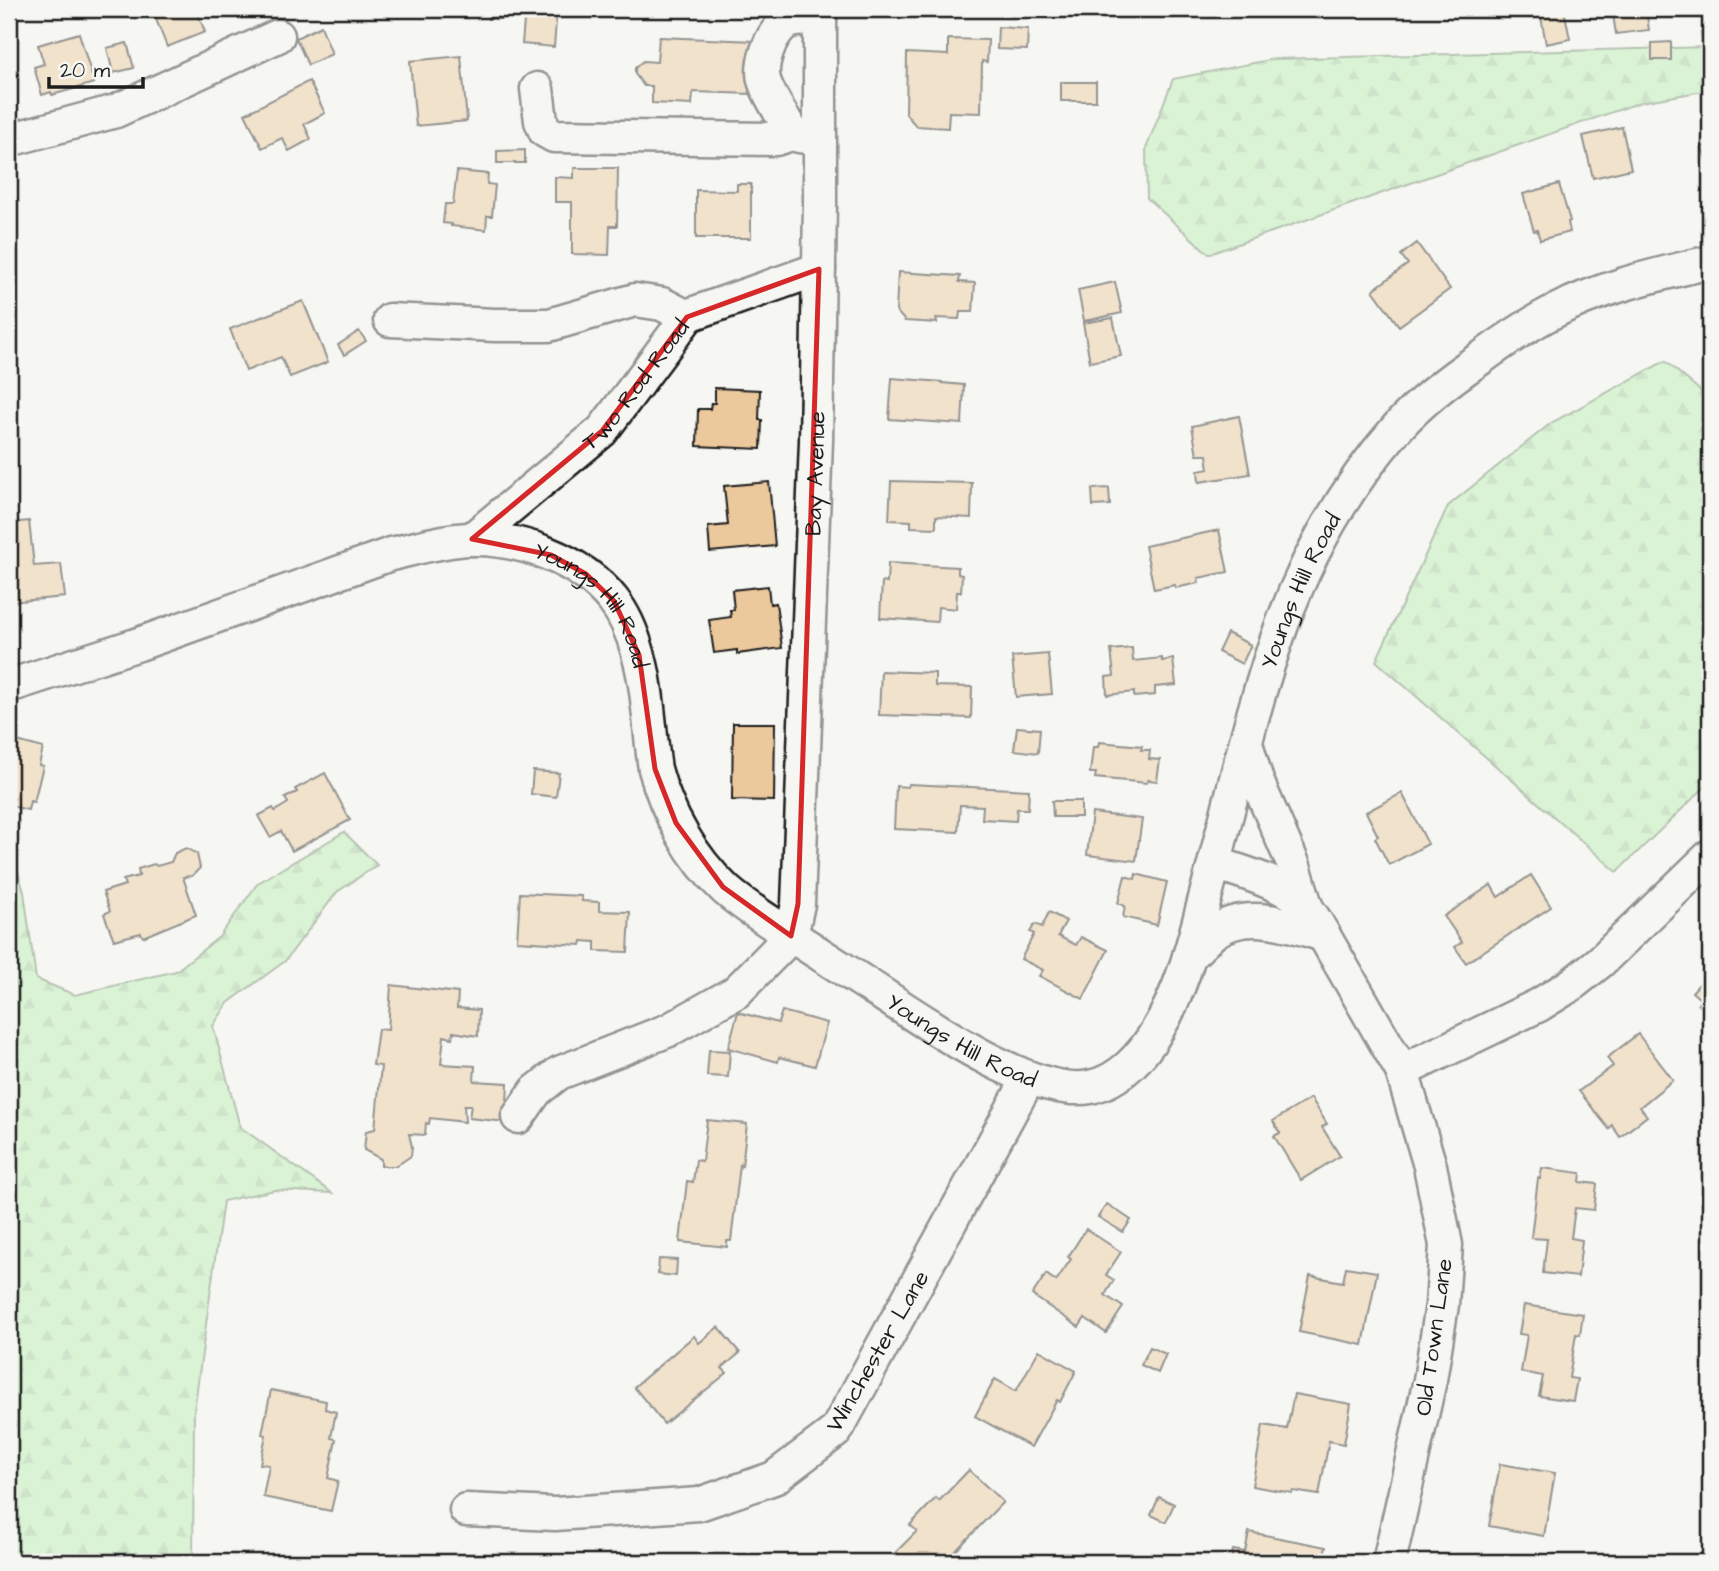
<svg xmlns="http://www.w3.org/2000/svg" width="1719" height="1571" font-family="'Architects Daughter',sans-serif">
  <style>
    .forest { fill: url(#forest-firs); stroke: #6a8666; stroke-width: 2 }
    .building { fill: #ecc99d; stroke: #1c1c1c; stroke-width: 2 }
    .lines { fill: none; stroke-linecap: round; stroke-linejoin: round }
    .minor-casing { stroke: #1c1c1c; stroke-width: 37 }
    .minor { stroke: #f6f6f2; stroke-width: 32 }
    .marked { fill: none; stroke: #d62828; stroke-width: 5; stroke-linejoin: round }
    .labels { text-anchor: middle; stroke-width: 5; stroke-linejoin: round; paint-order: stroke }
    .street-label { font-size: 23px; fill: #1c1c1c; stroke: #f6f6f2 }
  </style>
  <defs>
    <pattern id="forest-firs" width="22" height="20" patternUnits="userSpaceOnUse" patternTransform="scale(1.75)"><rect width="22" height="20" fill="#b8efb1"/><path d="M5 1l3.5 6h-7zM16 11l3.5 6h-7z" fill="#9ecc98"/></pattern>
  </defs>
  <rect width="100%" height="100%" fill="#f6f6f2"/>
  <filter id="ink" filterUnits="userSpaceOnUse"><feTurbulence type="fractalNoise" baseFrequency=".0143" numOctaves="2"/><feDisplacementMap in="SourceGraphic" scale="14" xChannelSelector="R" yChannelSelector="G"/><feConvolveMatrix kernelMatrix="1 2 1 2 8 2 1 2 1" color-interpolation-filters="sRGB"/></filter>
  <g filter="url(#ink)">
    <g class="forest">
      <path d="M1710,47V90L1641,102L1209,254L1147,198L1146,149L1173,79L1274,59Z"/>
      <path d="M1665,361L1710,399V782L1617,872L1376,661L1448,506L1551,423Z"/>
      <path d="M344,832L377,865L337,892L285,961L228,1003L213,1026L240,1127L332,1193L275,1190L223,1201L194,1411L193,1562H39L9,1557V842L24,892L36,979L75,995L176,971L219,937L258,883Z"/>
    </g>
    <g class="building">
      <path d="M152,9H196L205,32L167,47Z"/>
      <path d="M489,9H504L503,19H488Z"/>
      <path d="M525,9H557L554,47L522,44Z"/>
      <path d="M1113,9H1166V10L1113,13Z"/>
      <path d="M1552,9H1564L1570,39L1546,44L1540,11Z"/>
      <path d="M1612,9H1646L1649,30L1616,34Z"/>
      <path d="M321,26L332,54L308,65L296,38Z"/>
      <path d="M998,27L1028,29L1027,50L997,49Z"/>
      <path d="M1710,32V51H1704L1701,33Z"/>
      <path d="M79,33L94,83L52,95L51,92L42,95L34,67L44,64L38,45Z"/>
      <path d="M659,37L755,41L753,94L693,92L692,105L652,103V86H644L635,74V68L643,61L657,62Z"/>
      <path d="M948,39L988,40L987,62L982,61L981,113L949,112L948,128L916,126L906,114L907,53L948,55Z"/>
      <path d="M1671,42V60H1652V43Z"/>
      <path d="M127,43L134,68L113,73L107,48Z"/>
      <path d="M461,56L467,121L416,126L410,61Z"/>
      <path d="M309,81L325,113L304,124L311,139L289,151L282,138L262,148L245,114Z"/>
      <rect x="1061" y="82" width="35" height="19"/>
      <path d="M1622,127L1631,169L1593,178L1583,136Z"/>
      <path d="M1710,144V171L1702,147Z"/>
      <path d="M525,150V163H497V151Z"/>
      <path d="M574,168H618L617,226H610L609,255L572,254V202H555V177L574,178Z"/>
      <path d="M457,171L488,174L487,184L495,185L492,216H487L486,230L451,226L452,224L443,223L445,204H453Z"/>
      <path d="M737,184H751V238H696V190L737,191Z"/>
      <path d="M1559,184L1570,221L1568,222L1570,232L1540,240L1537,230L1534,231L1523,194Z"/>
      <path d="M1417,243L1450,289L1399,326L1373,290L1408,264L1401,255Z"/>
      <path d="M898,272L960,276L959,282L975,283L973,312H960L959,319L936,318L937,323L905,321L896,311Z"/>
      <path d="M1115,282L1122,313L1084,321L1078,290Z"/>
      <path d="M303,301L328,362L290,377L281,357L246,371L230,329Z"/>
      <path d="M1113,318L1121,356L1090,362L1083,323Z"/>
      <path d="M359,331L366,341L344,355L338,345Z"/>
      <path d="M892,378L942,382V383L964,385L962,424L889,419Z"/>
      <path d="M715,388L760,390L759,420H762L761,449L697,446L698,409H710L711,403H715Z"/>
      <path d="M1239,416L1250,474L1199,482L1198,471L1209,469L1207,455H1197L1192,426Z"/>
      <path d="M891,481L972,483L971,518L936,516V528L911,527V521L889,520Z"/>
      <path d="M769,482L775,546L710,552L708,527L728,525L724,486Z"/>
      <path d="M1109,488L1110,505L1093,506L1092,489Z"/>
      <path d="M29,521L34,566L61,564L65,597L9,602V523Z"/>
      <path d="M1219,530L1228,572L1198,578L1199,583L1175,588V585L1154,589L1145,546Z"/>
      <path d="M888,563L958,567V574L962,575L961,592H957L956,609L938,607L937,622L880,618L882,582L887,583Z"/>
      <path d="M768,586L770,604L776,603L782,648L737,654V650L714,653L709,620L731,617L730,610H734L732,590Z"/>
      <path d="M1227,633L1251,645L1242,664L1218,652Z"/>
      <path d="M1132,648L1133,661L1162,658V661L1173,659L1176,685L1155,687V695L1134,697V692L1107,695L1106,677L1114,676L1111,650Z"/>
      <path d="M1048,654L1052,694L1016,697L1012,657Z"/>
      <path d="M881,671L935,673V686L972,687L971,718L879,715Z"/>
      <path d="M733,723H775L774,801L732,800Z"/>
      <path d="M1017,727L1040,729L1038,753L1014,750Z"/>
      <path d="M17,741L43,748L39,765L43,766L34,802L30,801L28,810L11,806L14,798L9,796V759L12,760Z"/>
      <path d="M1099,742L1142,746L1141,750H1150L1149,759L1160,760L1157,781L1148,780L1147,783L1095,778L1096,773H1090L1093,747H1098Z"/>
      <path d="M533,771L559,773L556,797L531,794Z"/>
      <path d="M325,773L350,820L292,851L281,831L270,837L258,816L273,808L275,811L288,803L285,798L297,792L295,789Z"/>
      <path d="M909,784L1029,790L1028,809H1017L1016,821L982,819L983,806L960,805L958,832L894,829L896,786L908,787Z"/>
      <path d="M1402,793L1428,844L1389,865L1375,838L1378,836L1366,812Z"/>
      <path d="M1052,801H1081V817H1053Z"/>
      <path d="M1092,813L1142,819L1136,861L1087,855Z"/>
      <path d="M186,848L197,854L200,868L192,876L183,877L196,915L143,937L141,933L114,940L104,914L110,911L103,892L125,885L123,880L139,876L138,869L154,864L157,866L171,862L175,853Z"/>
      <path d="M1136,874L1167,882L1157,925L1123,917L1125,906L1118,903L1125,876L1135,879Z"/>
      <path d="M1531,875L1551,907L1466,963L1455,947L1462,942L1444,916L1491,885L1498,897Z"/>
      <path d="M520,893L581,896L582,901L599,902V911L630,912L628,952L595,951V942L582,941L581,945L517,941Z"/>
      <path d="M1049,912L1066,921L1058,936L1076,945L1081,937L1108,950L1083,999L1039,976L1043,970L1021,959L1034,934L1030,932L1035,924L1042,927Z"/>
      <path d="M1710,972V1016L1698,1004L1701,1000L1692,992Z"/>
      <path d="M391,985L458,993L457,1008L479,1010L478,1036L453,1032L452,1038L444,1036L441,1064L475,1066L474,1081L508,1083L506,1122L469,1118L471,1105H464L465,1122L430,1118L429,1124L426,1123L425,1135L409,1134L412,1147L411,1156L396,1166H381V1159L364,1150L366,1131L375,1129L381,1066L373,1065L378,1029L388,1030Z"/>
      <path d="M782,1011L827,1023L815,1066L779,1057L778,1062L728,1048L738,1012L778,1023Z"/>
      <path d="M1638,1034L1673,1080L1640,1107L1647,1116L1620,1137L1612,1125L1609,1129L1579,1091L1613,1066L1607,1058Z"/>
      <path d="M709,1050L730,1051L728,1077L707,1076Z"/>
      <path d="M1311,1098L1327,1124L1322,1127L1340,1156L1301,1180L1274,1136L1280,1133L1273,1121Z"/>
      <path d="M707,1120L747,1124L742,1166L740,1165L731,1241H727V1247L680,1242L687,1181L693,1182L696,1160L702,1161Z"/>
      <path d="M1542,1168L1581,1173L1580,1182L1597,1184L1594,1210L1575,1208L1571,1238L1582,1240L1578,1277L1543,1273L1547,1239L1531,1238L1538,1178L1540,1179Z"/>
      <path d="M1107,1204L1131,1220L1123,1232L1098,1217Z"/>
      <path d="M1086,1229L1121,1252L1106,1275L1114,1280L1105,1295L1123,1307L1106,1333L1085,1318L1079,1327L1032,1295L1046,1274L1056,1281L1071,1259L1068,1257Z"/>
      <path d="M659,1259L677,1260L676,1276L658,1274Z"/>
      <path d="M1346,1267L1377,1272L1363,1345L1299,1332L1310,1276L1343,1282Z"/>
      <path d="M1524,1305L1583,1314L1580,1335L1576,1334L1569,1378L1577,1379L1573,1401L1539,1396L1543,1376L1521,1372L1527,1335L1519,1334Z"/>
      <path d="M718,1327L740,1353L722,1368L727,1373L664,1424L634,1387L694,1336L699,1343Z"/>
      <path d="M1150,1347L1166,1354L1158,1373L1141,1365Z"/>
      <path d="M1039,1350L1076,1371L1060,1402L1057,1400L1031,1447L975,1416L995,1379L1016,1391Z"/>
      <path d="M271,1390L326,1401L325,1409L336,1412L331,1438L336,1439L328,1478L338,1481L331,1511L263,1497L269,1465L260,1464L266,1435L262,1434Z"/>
      <path d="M1294,1394L1351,1404L1344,1444L1329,1441L1319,1495L1293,1491L1292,1493L1252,1486L1263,1425L1287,1429Z"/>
      <path d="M1500,1464L1555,1473L1544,1536L1489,1526Z"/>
      <path d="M969,1470L1003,1502L946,1561L943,1558L939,1562H907L896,1552L917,1531L910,1525L936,1498L939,1501Z"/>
      <path d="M1159,1497L1174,1504L1166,1522L1151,1515Z"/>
      <path d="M1249,1532L1326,1547L1322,1562H1231L1233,1550L1245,1552Z"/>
    </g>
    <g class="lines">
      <defs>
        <g id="minor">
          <path d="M537,89L541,121L545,131L554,136L776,139L785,136L792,132"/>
          <path d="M812,138L799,136L792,132C784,118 768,95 764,80C760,64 770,36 783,25C792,18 808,19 820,19"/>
          <path d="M9,140L116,111L278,36"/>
          <path d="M390,320L495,325H549L635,300L662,304L687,317"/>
          <path id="s1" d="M472,539L602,431L689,315L819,269"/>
          <path id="s2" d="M9,686L139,644L391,554C417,548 443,540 470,539C521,538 580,559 613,600C625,615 633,635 638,653C649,690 649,731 655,769C667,814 692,858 726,890C743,905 762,917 781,929C809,947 837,965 865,983C915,1015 1031,1099 1090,1087C1120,1081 1143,1055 1158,1029C1184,986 1195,936 1208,887C1232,799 1251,708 1283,622C1309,552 1348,484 1397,428C1421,401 1451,378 1481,358C1503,342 1526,326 1551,313C1601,287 1656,275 1710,262"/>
          <path d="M1246,743L1257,781L1294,866L1307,909"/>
          <path d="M1215,863C1242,872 1274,881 1298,898C1305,904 1310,913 1315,920L1402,1071L1430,1166L1446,1245L1442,1305L1430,1380L1389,1562"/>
          <path d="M1189,956C1197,949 1205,940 1213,933C1246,908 1289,925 1324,935"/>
          <path d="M1402,1071L1539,1005L1571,985L1600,962L1626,937L1710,856"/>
          <path id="s3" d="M518,1117L536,1091L559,1073L669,1030L736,992L791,936L798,904L816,441L820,204V9"/>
          <path d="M466,1510L555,1514L699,1504L774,1478L836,1431L1029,1078"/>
        </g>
      </defs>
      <use href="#minor" class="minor-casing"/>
      <use href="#minor" class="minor"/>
    </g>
  </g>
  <path d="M0 0H1719V1571H0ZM819,269L798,904L791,936L723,887L676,823L655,769L639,655L614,601L586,574L551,555L472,539L602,431L687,317Z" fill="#f6f6f2" fill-opacity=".55" fill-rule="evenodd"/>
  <path class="marked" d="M819,269L798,904L791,936L723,887L676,823L655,769L639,655L614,601L586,574L551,555L472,539L602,431L687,317Z"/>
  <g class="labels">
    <g class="street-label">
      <text dy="8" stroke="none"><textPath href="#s1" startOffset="226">Two Rod Road</textPath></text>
      <text dy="8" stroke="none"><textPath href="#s3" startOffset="798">Bay Avenue</textPath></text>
      <text dy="8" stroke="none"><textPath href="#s2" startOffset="1937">Youngs Hill Road</textPath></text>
      <text dy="8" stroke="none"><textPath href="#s2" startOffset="635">Youngs Hill Road</textPath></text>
      <text dy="8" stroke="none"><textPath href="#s2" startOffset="1244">Youngs Hill Road</textPath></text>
      <text transform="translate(1433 1337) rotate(-82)" y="8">Old Town Lane</text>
      <text transform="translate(877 1351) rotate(-60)" y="8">Winchester Lane</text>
    </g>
  </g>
  <rect width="1719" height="1571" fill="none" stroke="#f6f6f2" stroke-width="35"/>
  <rect x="18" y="18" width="1684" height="1536" fill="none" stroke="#1c1c1c" stroke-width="2.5" filter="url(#ink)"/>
  <path d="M49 77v10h94v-10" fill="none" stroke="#1c1c1c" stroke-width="3.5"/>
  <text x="60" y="77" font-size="21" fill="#1c1c1c" stroke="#f6f6f2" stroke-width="5" paint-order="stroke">20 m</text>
</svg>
